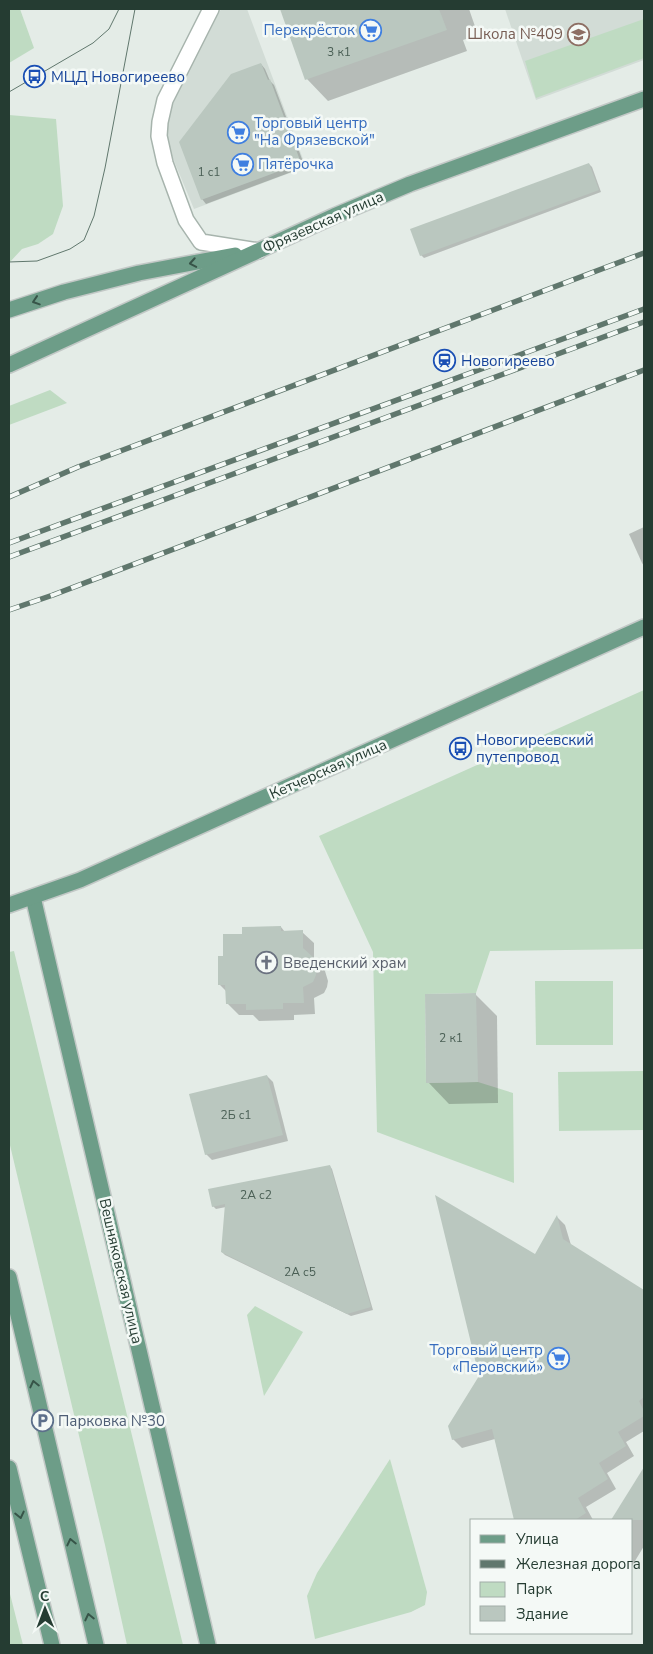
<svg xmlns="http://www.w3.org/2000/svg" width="653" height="1654" font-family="'Nunito Sans',sans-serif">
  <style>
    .built { fill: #d2dcd6 }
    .green { fill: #bfdbc2 }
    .shadow { fill: #0003 }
    .building { fill: #bac7bf }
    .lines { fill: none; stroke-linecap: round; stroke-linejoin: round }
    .minor-casing { stroke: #a7b4ad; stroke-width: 18 }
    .major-casing { stroke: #c2c8c6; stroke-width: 18 }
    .minor { stroke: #fff; stroke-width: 15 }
    .major { stroke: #6d9d88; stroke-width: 15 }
    .tram { stroke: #60776d; stroke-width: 1 }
    .rail-casing { stroke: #60776d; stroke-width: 5.5 }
    .rail { stroke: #f4f9f6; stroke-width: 4; stroke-dasharray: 11; stroke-linecap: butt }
    .oneway { stroke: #375448 }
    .labels { text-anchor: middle; stroke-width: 5; stroke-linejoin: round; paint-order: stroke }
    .number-label { font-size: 12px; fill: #4a5f55 }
    .shop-label { font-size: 15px; fill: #366cbe; stroke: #f4f9f6; text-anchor: end }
    .education-label { font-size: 15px; fill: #785e54; stroke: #f4f9f6; text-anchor: end }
    .transit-label { font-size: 15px; fill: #164399; stroke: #f4f9f6; text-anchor: start }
    .street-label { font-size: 15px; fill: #253c32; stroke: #f4f9f6 }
    .worship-label { font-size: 15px; fill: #5b616d; stroke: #f4f9f6; text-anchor: start }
    .service-label { font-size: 15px; fill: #4e5e75; stroke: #f4f9f6; text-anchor: start }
  </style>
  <rect width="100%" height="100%" fill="#e4ece7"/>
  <g class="built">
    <path d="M221,9H247L306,167L194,209L167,144L168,115L185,78Z"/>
    <path d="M505,9H644V60L536,100Z"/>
  </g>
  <g class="green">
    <path d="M9,9H20L34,48L9,63Z"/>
    <path d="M644,19V58L536,98L525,61Z"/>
    <path d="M9,115L56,119L63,206L53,234L38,244L22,249L9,263Z"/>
    <path d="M50,390L67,403L9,425V406Z"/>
    <path d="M644,690V949L490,951L476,993L425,994L426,1083L478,1082L513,1093L514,1183L377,1132L373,952L319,836Z"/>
    <path d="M14,951L183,1645H127L105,1545L9,1141V952Z"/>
    <path d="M535,981H613V1045H536Z"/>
    <path d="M644,1071V1130L559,1131L558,1072Z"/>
    <path d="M255,1306L303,1332L264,1396L247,1315Z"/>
    <path d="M390,1459L427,1592L425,1605L411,1612L315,1639L307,1596L317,1573Z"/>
    <path d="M9,1590L23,1645H9Z"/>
  </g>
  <g class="shadow">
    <path d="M289,9H469L478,35L463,40L467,51L328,101L307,79L282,11Z"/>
    <path d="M261,64L265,69L270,81L274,85L305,167L206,204L202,199Z"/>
    <path d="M589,164L592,167L601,192L424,258L421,255Z"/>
    <path d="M644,527V566L642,563L629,534Z"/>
    <path d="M281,927L285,932H302L314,943V960L325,971L328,981L327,987L324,993L314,998L315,1014L294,1015V1020L259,1021L253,1015H239L227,1003V992L219,984L225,957L243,935Z"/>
    <path d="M476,995L497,1016L498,1103L449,1104L428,1082Z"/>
    <path d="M267,1076L273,1082L288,1141L212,1160L206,1154Z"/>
    <path d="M330,1166L332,1169L373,1310L351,1316L225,1255L222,1252L226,1207L216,1209L213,1206Z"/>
    <path d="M557,1217L565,1225L571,1245L644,1291V1431L626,1442L634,1456L607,1473L616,1489L586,1507L593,1520H515L495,1439L462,1448L453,1439L480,1376L536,1256Z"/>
    <path d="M644,1469V1546L632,1566V1520H613Z"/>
  </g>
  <g class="building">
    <path d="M280,9H439L447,30L305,80Z"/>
    <path d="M261,63L268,80L270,79L301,163L201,200L179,142L231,74Z"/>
    <path d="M589,163L599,190L420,256L410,229Z"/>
    <path d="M281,926V931L303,930V948L314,958L317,968L316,975L313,982L303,987L304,1003H283V1009L246,1010V1004H226L225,985H218V956H223V934H242V927Z"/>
    <path d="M476,993L478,1082L426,1083L425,994Z"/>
    <path d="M267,1075L283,1135L205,1155L189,1094Z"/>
    <path d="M330,1165L371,1307L347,1314L221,1252L225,1204L212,1207L208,1189Z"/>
    <path d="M435,1195L535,1254L557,1215L563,1239L644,1290V1397L639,1401L644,1411V1416L618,1432L626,1446L599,1463L608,1479L578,1498L586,1513L575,1520H514L492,1429L452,1440L448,1426L479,1376Z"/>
    <path d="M644,1467V1520H611Z"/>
  </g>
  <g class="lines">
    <defs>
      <path id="minor" d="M211,9L165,100L160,122L159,136L165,163L186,220L201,242L259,251"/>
      <g id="major">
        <path d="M9,310L64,292L139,273L235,255"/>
        <path d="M9,365L334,216L410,184L644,99"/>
        <path d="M33,897L208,1645"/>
        <path d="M9,905L80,880L644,627"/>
        <path d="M9,1277L96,1645"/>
        <path d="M9,1468L52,1645"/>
      </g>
    </defs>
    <use href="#minor" class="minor-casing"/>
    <use href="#major" class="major-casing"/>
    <use href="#minor" class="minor"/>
    <use href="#major" class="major"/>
    <g class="tram">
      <path d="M9,92L93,43L109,29L119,9"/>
      <path d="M9,262L37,261L70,249L84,240L94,216L105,168L135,9"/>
    </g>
    <defs>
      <g id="rail">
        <path d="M9,497L78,467L644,253"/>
        <path d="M9,543L644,309"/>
        <path d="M9,557L644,322"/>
        <path d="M9,610L53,595L644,370"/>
      </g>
    </defs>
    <use href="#rail" class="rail-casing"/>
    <use href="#rail" class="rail"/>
  </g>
  <defs><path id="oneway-chevron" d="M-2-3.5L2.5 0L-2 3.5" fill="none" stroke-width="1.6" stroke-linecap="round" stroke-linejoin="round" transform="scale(1.25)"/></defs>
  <g class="oneway">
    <use href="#oneway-chevron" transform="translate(193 263) rotate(170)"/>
    <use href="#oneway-chevron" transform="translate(36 301) rotate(162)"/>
    <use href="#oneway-chevron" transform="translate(34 1384) rotate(-103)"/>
    <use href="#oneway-chevron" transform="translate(20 1515) rotate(77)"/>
    <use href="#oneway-chevron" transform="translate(71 1542) rotate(-103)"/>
    <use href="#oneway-chevron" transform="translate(89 1617) rotate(-103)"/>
  </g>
  <defs>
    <symbol id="supermarket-ring" viewBox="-11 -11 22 22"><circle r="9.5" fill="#f4f9f6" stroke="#3f7fe0" stroke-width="1.5"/><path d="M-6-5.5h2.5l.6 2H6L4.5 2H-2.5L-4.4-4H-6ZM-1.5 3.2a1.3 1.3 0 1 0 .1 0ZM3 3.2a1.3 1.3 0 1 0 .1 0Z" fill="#3f7fe0"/></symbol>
    <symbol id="school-ring" viewBox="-11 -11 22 22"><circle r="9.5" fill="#f4f9f6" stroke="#8d6e63" stroke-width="1.5"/><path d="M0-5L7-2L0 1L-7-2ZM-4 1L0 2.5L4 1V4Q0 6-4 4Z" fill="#8d6e63"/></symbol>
    <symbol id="bus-ring" viewBox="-11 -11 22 22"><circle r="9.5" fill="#f4f9f6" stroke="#1a4fb4" stroke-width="1.5"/><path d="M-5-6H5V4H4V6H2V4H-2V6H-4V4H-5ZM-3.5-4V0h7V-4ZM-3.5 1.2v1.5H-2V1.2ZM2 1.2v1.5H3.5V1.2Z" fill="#1a4fb4"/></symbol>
    <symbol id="station-ring" viewBox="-11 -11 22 22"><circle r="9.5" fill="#f4f9f6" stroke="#1a4fb4" stroke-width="1.5"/><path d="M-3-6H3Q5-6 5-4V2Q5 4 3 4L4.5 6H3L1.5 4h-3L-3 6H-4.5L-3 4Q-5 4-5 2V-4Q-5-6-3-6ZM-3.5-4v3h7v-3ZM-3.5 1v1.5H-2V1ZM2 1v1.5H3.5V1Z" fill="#1a4fb4"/></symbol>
    <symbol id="church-ring" viewBox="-11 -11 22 22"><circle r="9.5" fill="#f4f9f6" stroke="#6b7280" stroke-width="1.5"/><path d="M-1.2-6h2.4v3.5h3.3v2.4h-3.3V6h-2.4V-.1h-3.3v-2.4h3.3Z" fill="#6b7280"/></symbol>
    <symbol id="parking-ring" viewBox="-11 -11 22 22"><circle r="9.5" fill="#f4f9f6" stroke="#5c6f8a" stroke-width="1.5"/><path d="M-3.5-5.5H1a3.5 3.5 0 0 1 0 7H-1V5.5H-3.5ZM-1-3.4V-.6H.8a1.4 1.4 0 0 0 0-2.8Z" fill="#5c6f8a"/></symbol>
  </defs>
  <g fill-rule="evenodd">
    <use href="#supermarket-ring" x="358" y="18" width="25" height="25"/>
    <use href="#school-ring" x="566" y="22" width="25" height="25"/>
    <use href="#bus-ring" x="22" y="64" width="25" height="25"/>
    <use href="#supermarket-ring" x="226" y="120" width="25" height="25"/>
    <use href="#supermarket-ring" x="230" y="152" width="25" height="25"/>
    <use href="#station-ring" x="432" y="348" width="25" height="25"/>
    <use href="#bus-ring" x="448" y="736" width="25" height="25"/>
    <use href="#church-ring" x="254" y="950" width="25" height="25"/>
    <use href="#supermarket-ring" x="546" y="1346" width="25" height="25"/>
    <use href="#parking-ring" x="30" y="1408" width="25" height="25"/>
  </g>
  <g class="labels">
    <g class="number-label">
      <text x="339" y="56">3 к1</text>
      <text x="209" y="176">1 c1</text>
      <text x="451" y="1042">2 к1</text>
      <text x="236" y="1119">2Б с1</text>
      <text x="256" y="1199">2А с2</text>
      <text x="300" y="1276">2А с5</text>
    </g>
    <g class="shop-label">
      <text x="355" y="35">Перекрёсток</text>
      <text x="254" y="128" text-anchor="start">Торговый центр<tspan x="254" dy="17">"На Фрязевской"</tspan></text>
      <text x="258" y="169" text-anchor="start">Пятёрочка</text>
      <text x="543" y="1355">Торговый центр<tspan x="543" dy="17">«Перовский»</tspan></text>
    </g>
    <g class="education-label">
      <text x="563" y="39">Школа №409</text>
    </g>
    <g class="transit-label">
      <text x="51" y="82">МЦД Новогиреево</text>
      <text x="461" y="366">Новогиреево</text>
      <text x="476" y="745">Новогиреевский<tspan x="476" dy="17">путепровод</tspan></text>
    </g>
    <g class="street-label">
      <text transform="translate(323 222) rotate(-24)" y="5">Фрязевская улица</text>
      <text transform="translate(328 769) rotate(-24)" y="5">Кетчерская улица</text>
      <text transform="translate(121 1271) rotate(77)" y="5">Вешняковская улица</text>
    </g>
    <g class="worship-label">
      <text x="283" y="968">Введенский храм</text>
    </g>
    <g class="service-label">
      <text x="58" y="1426">Парковка №30</text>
    </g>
  </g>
  <rect width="653" height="1654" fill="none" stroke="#253c32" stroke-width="20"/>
  <rect x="470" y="1519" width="162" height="115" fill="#f4f9f6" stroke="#a1ada8"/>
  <rect x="480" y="1535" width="25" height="8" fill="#6d9d88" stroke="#a1ada8"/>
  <text x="516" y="1544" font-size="15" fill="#253c32">Улица</text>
  <rect x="480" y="1560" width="25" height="8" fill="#60776d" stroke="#a1ada8"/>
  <text x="516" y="1569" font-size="15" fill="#253c32">Железная дорога</text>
  <rect x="480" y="1582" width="25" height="15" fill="#bfdbc2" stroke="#a1ada8"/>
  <text x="516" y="1594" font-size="15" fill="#253c32">Парк</text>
  <rect x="480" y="1606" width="25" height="15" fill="#bac7bf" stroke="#a1ada8"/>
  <text x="516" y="1619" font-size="15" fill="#253c32">Здание</text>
  <g transform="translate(45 1609) rotate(359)" stroke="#f4f9f6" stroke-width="4" paint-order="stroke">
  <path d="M0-4L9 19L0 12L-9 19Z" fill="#253c32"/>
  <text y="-8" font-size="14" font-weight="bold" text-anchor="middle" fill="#253c32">С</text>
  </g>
</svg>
